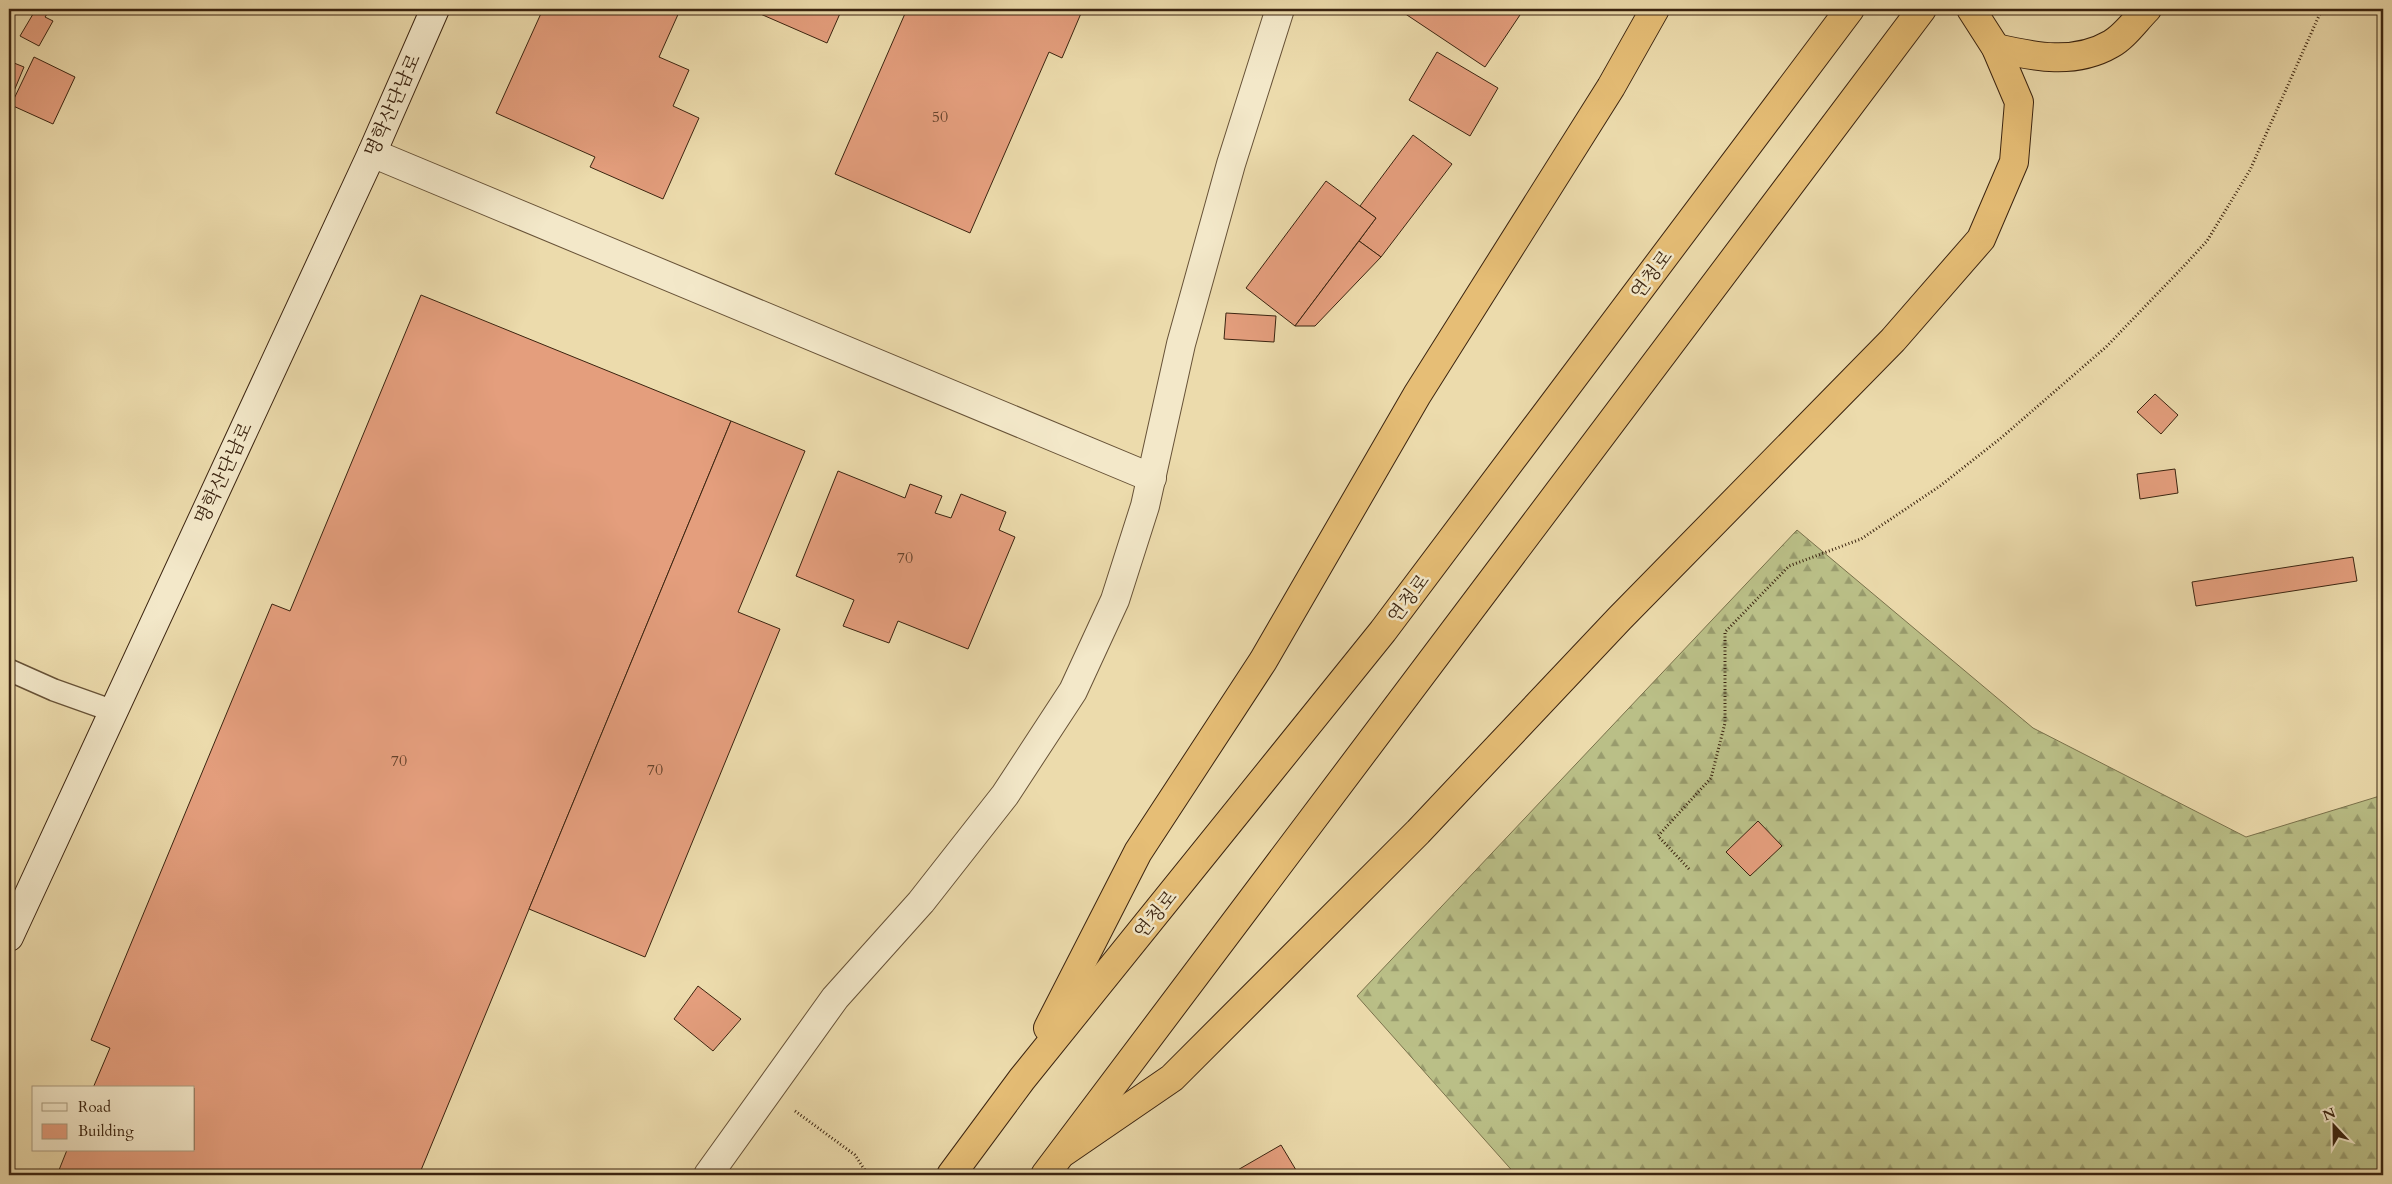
<svg xmlns="http://www.w3.org/2000/svg" width="2392" height="1184" font-family="Cardo,'Noto Serif KR',serif">
  <style>
    .forest { fill: url(#forest-firs); stroke: #7a724c }
    .building { fill: #e49e7d; stroke: #3b2410 }
    .lines { fill: none; stroke-linecap: round; stroke-linejoin: round }
    .lane-casing { stroke: #675237; stroke-width: 24 }
    .street-casing { stroke: #675237; stroke-width: 30 }
    .secondary-casing { stroke: #3b2410; stroke-width: 30 }
    .highway-casing { stroke: #3b2410; stroke-width: 30 }
    .path { stroke: #3b2410; stroke-width: 3; stroke-dasharray: 1 2.5; stroke-linecap: butt }
    .lane { stroke: #f3e8c9; stroke-width: 21 }
    .street { stroke: #f3e8c9; stroke-width: 28 }
    .secondary { stroke: #f3e8c9; stroke-width: 28 }
    .highway { stroke: #e6be76; stroke-width: 28 }
    .labels { text-anchor: middle; stroke-width: 5; stroke-linejoin: round; paint-order: stroke }
    .number-label { font-size: 16px; fill: #65422b }
    .street-label { font-size: 19px; fill: #3b2410; stroke: #f3e8c9 }
  </style>
  <defs>
    <pattern id="forest-firs" width="22" height="20" patternUnits="userSpaceOnUse" patternTransform="scale(1.25)"><rect width="22" height="20" fill="#babf87"/><path d="M5 1l3.5 6h-7zM16 11l3.5 6h-7z" fill="#989b6d"/></pattern>
  </defs>
  <rect width="100%" height="100%" fill="#ecdbac"/>
  <filter id="stains"><feTurbulence type="fractalNoise" baseFrequency=".004" numOctaves="4"/><feColorMatrix values="0 0 0 0 .2 0 0 0 0 .09 0 0 0 0 .02 0 0 0 .5 -.17"/></filter>
  <radialGradient id="worn" r=".72"><stop offset=".6" stop-color="#630" stop-opacity="0"/><stop offset="1" stop-color="#630" stop-opacity=".3"/></radialGradient>
  <path class="forest" d="M1797,530L2033,728L2246,837L2383,795V1175H1516L1357,996Z"/>
  <g class="building">
    <path d="M36,9L49,11L45,17L53,21L39,46L20,36Z"/>
    <path d="M543,9L680,10L659,57L689,70L673,106L699,118L663,199L590,167L595,157L496,113Z"/>
    <path d="M749,9H842L827,43Z"/>
    <path d="M907,9H1076L1082,11L1062,58L1049,52L970,233L835,174Z"/>
    <path d="M1398,9H1524L1485,67Z"/>
    <path d="M1437,52L1498,88L1470,136L1409,100Z"/>
    <path d="M34,57L75,77L53,124L11,105Z"/>
    <path d="M9,61L24,67L9,103Z"/>
    <path d="M1413,135L1452,164L1381,257L1359,241L1376,218L1360,206Z"/>
    <path d="M1326,181L1376,218L1295,326L1246,288Z"/>
    <path d="M1359,241L1381,257L1315,326H1295Z"/>
    <path d="M421,295L731,421L419,1175H57L67,1150H194V1088H93L110,1048L91,1040L272,604L290,611Z"/>
    <path d="M1226,313L1276,316L1274,342L1224,339Z"/>
    <path d="M2155,394L2178,415L2161,434L2137,412Z"/>
    <path d="M731,421L805,451L738,612L780,629L645,957L529,909Z"/>
    <path d="M2175,469L2178,493L2140,499L2137,474Z"/>
    <path d="M838,471L905,498L910,484L942,496L935,513L951,518L961,494L1006,512L999,530L1015,537L968,649L898,621L889,643L843,626L854,600L796,576Z"/>
    <path d="M2353,557L2357,581L2196,606L2192,582Z"/>
    <path d="M1758,821L1782,846L1750,876L1726,852Z"/>
    <path d="M698,986L741,1019L713,1051L674,1019Z"/>
    <path d="M1281,1145L1299,1175H1229Z"/>
    <path d="M1331,1171L1333,1175H1323Z"/>
  </g>
  <g class="lines">
    <defs>
      <path id="lane" d="M9,670L54,690L113,711"/>
      <g id="street">
        <path d="M372,153L1152,478"/>
        <path d="M708,1175L835,998L921,902L1005,795L1073,691L1115,600L1145,506L1181,344L1231,164L1280,9"/>
      </g>
      <path id="secondary" d="M9,937L372,153L435,9"/>
      <g id="highway">
        <path d="M1996,48C2035,57 2075,65 2111,44C2124,37 2136,20 2147,9"/>
        <path d="M1048,1028L1138,852L1263,661L1417,395L1611,87L1655,9"/>
        <path d="M1064,1152L1172,1078L1418,832L1620,618L1893,340L1981,239L2014,162L2019,102L1996,48L1971,9"/>
        <path d="M951,1175L1022,1079L1383,631L1850,9"/>
        <path d="M1045,1175L1922,9"/>
      </g>
    </defs>
    <use href="#lane" class="lane-casing"/>
    <use href="#street" class="street-casing"/>
    <use href="#secondary" class="secondary-casing"/>
    <use href="#highway" class="highway-casing"/>
    <g class="path">
      <path d="M1689,869L1658,836L1711,778L1725,723V632L1789,566L1861,539L1940,486L2001,438L2106,347L2183,267L2207,241L2250,170L2322,9"/>
      <path d="M795,1111L855,1155L868,1175"/>
    </g>
    <use href="#lane" class="lane"/>
    <use href="#street" class="street"/>
    <use href="#secondary" class="secondary"/>
    <use href="#highway" class="highway"/>
  </g>
  <g class="labels">
    <g class="number-label">
      <text x="940" y="122">50</text>
      <text x="905" y="563">70</text>
      <text x="399" y="766">70</text>
      <text x="655" y="775">70</text>
    </g>
    <g class="street-label">
      <text transform="translate(392 105) rotate(-66)" y="7">명학산단남로</text>
      <text transform="translate(1651 274) rotate(-53)" y="7">연청로</text>
      <text transform="translate(223 473) rotate(-65)" y="7">명학산단남로</text>
      <text transform="translate(1408 598) rotate(-53)" y="7">연청로</text>
      <text transform="translate(1155 914) rotate(-51)" y="7">연청로</text>
    </g>
  </g>
  <rect width="2392" height="1184" fill="none" stroke="#ecdbac" stroke-width="30"/>
  <rect x="10" y="10" width="2372" height="1164" fill="none" stroke="#3b2410" stroke-width="2.5"/>
  <rect x="15" y="15" width="2362" height="1154" fill="none" stroke="#3b2410"/>
  <rect x="32" y="1086" width="162" height="65" fill="#f3e8c9" stroke="#a99a7f"/>
  <rect x="42" y="1103" width="25" height="8" fill="#f3e8c9" stroke="#a99a7f"/>
  <text x="78" y="1112" font-size="15" fill="#3b2410">Road</text>
  <rect x="42" y="1124" width="25" height="15" fill="#e49e7d" stroke="#a99a7f"/>
  <text x="78" y="1136" font-size="15" fill="#3b2410">Building</text>
  <g transform="translate(2334 1126) rotate(338)" stroke="#f3e8c9" stroke-width="4" paint-order="stroke">
  <path d="M0-4L9 19L0 12L-9 19Z" fill="#3b2410"/>
  <text y="-8" font-size="14" font-weight="bold" text-anchor="middle" fill="#3b2410">N</text>
  </g>
  <rect width="100%" height="100%" filter="url(#stains)"/>
  <rect width="100%" height="100%" fill="url(#worn)"/>
</svg>
